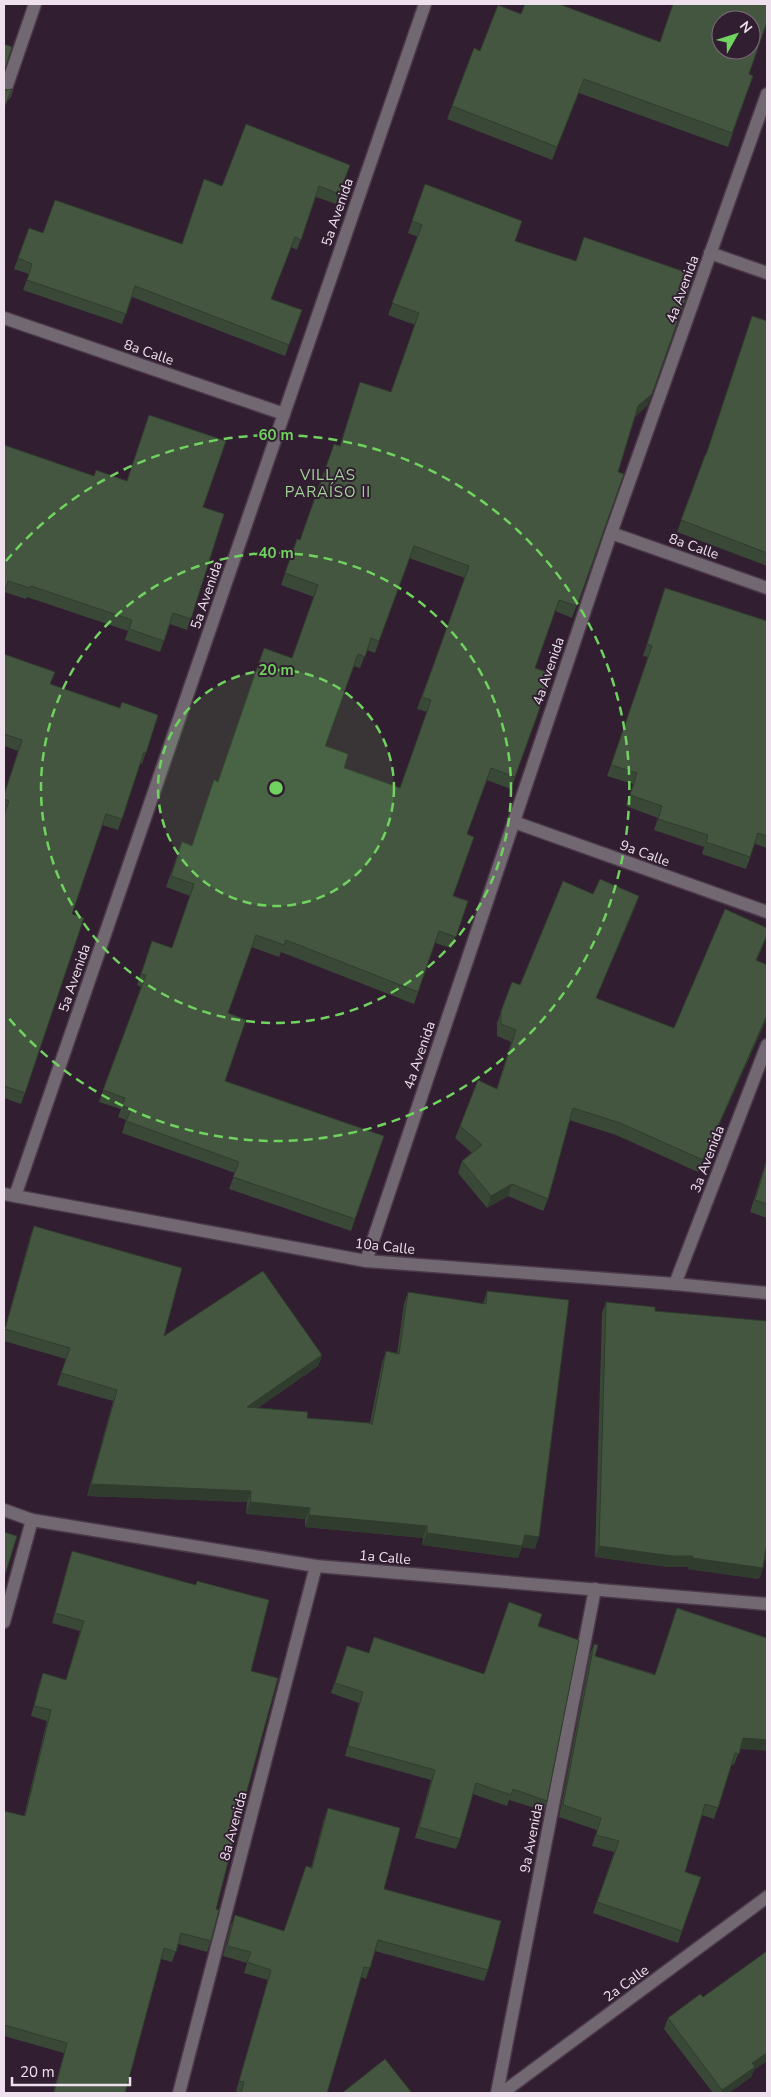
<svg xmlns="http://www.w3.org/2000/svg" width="771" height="2097" font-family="'Nunito Sans',sans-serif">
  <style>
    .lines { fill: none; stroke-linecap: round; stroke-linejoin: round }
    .minor-casing { stroke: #4b394a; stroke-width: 15 }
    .minor { stroke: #716871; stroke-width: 12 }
    .wall { fill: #3a4937; fill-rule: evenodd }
    .shaded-wall { fill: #303c2d }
    .building { fill: #445540; stroke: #303c2d; fill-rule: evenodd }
    .ring { fill: none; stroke: #70d35f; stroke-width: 2.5; stroke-dasharray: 9 6 }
    .labels { text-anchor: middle; stroke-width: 4; stroke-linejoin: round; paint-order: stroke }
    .street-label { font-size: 14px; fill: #eee1ed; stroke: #311e30 }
    .neighbourhood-label { font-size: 15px; letter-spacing: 1px; fill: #a3d799; stroke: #311e30 }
    .centre { fill: #70d35f; stroke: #311e30; stroke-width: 2.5 }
    .ring-label { font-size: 15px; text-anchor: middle; font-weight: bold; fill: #70d35f; stroke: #311e30; stroke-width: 4; stroke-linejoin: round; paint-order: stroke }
  </style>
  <rect width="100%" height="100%" fill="#311e30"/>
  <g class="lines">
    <defs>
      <g id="minor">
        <path d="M4,94L35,4"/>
        <path d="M710,253L767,273"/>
        <path d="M4,318L284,414"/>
        <path d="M611,533L767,588"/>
        <path d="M514,822L767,912"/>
        <path d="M4,1194L366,1261L675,1284L767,1293"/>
        <path d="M15,1196L425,4"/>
        <path d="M366,1261L611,533L767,94"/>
        <path d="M675,1284L767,1045"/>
        <path d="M4,1510L32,1520L316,1566L767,1604"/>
        <path d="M4,1622L32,1520"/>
        <path d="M179,2093L316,1566"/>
        <path d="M497,2093L595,1589"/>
        <path d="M502,2093L767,1897"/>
      </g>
    </defs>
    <use href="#minor" class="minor-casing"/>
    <use href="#minor" class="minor"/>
  </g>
  <g class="wall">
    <path d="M521,14L660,42L753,76L728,147L579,93L552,160L447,119L452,106L480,51Z"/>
    <path d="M350,165L336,204L316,197L297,250L291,247L271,299L302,310L285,356L132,297L122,324L23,290L29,274L14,269L29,228L43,233L181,244L222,186Z"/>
    <path d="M425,184L515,241L648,405L635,417L618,472L624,474L572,618L555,611L535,668L552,674L511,789L487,780L467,834L453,896L468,901L451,948L435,943L414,1004L281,952L279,957L251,947L228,1013L225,1081L384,1136L351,1231L229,1189L235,1173L122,1133L126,1120L118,1117L121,1109L99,1102L141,987L137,985L152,941L172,948L190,896L166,887L182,842L192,846L292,658L314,597L281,585L297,539L300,540L340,446L360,382L391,392L415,325L388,315L418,237L408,233ZM409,558L465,578L417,709L427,712L400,788L344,768L325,746L353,666L360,668L367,650L375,653Z"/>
    <path d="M752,316L767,321V566L677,532L706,453V454Z"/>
    <path d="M4,445L94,476L203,507L191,619L187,630L170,624L160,652L125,640L128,631L27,597L26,599L4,592Z"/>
    <path d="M665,588L767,621V848L755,844L746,869L702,854L704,847L654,830L658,818L626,806L633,784L607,776L648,657L643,656Z"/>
    <path d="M4,654L50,684L120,708L158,715L142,764L140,763L118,830L102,825L72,914L25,1093L21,1104L4,1098V815L5,812L4,811V795L18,751L4,746Z"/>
    <path d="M593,894L639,896L596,998L674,1028L767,936L757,960L767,1018L698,1172L616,1135L569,1120L548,1199L543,1211L508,1196L487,1208L458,1173L462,1161L472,1153L455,1138L460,1126L497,1088L511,1042L497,1036V1023L512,982L520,985Z"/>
    <path d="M767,1158V1218L750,1212Z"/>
    <path d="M34,1226L164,1336L322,1355L318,1366L258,1408L307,1418L370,1423L382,1363L386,1351L397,1353L404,1304L408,1292L483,1304L487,1291L535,1549L522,1547L518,1558L422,1545L423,1538L305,1527V1519L246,1514L247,1502L87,1496L113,1401L57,1385L66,1359L4,1341V1332L30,1237Z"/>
    <path d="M606,1302L655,1311L767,1321V1560L764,1559L763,1568L759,1579L688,1569L689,1567H668L595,1557L602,1313Z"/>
    <path d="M72,1551L251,1671L236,1831L216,1909L211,1941L207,1952L178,1944L172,1962L161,1959L125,2093H53L64,2053L4,2036V1811L24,1816L47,1721L31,1716L39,1684L43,1673L66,1680L80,1631L52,1623L69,1561Z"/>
    <path d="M677,1608L740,1749L734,1765L732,1764L714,1819L702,1815L685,1872L701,1877L678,1943L593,1913L614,1852L592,1846L597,1830L559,1817L590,1655L594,1644L595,1656L655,1674Z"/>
    <path d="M538,1626L547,1801L544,1811L509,1800L507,1806L473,1794L460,1839L456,1849L415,1838L431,1780L345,1756L359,1703L331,1693L347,1646L368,1653L484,1674Z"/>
    <path d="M328,1808L384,1889L488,1970L484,1981L375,1951L366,1979L361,1977L327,2093H240L236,2091L268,1980L244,1973L247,1963L223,1956L231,1925L235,1915L284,1931L311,1868L324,1819Z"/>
    <path d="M767,1951V2061L754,2070L751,2077L729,2093H713L664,2029L668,2018L703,1997Z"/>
  </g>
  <g class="shaded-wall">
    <path d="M652,394L648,405L634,418L638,406Z"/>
    <path d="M639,896L635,908L591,1010L596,998Z"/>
    <path d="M767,935L765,941L752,972L756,960Z"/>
    <path d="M767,1015V1018L698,1172L703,1160Z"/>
    <path d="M512,1184L508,1196L487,1208L491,1196Z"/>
    <path d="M322,1355L318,1366L243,1418L247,1407Z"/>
    <path d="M91,1484L251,1491L247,1502L87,1496Z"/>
    <path d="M250,1502L310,1508L305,1519L246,1514Z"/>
    <path d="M309,1515L427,1526L423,1538L305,1527Z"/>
    <path d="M427,1533L525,1535L539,1537L535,1549L522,1547L518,1558L422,1545Z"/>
    <path d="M599,1546L693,1556L689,1567H668L595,1557Z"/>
    <path d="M766,1548H767V1560L762,1559Z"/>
    <path d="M692,1558L763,1568L759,1579L688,1569Z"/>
    <path d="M743,1738L767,1740V1751L739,1749Z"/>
    <path d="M767,2053V2061L754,2070L751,2077L729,2093H721L722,2090L752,2063Z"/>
  </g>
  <g class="building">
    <path d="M525,4H559L660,42L673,4H767V22L749,74L753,76L732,133L584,79L557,147L452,106L474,48L480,51L498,5L521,14ZM721,20H751V50H721Z"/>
    <path d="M4,44L12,47L4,72Z"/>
    <path d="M4,88L5,90L12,89L4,108Z"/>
    <path d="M246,124L350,165L339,194L319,186L301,240L295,237L271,299L302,310L289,345L135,286L126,314L27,280L32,264L18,258L29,228L43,233L55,200L182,244L204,179L222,186Z"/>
    <path d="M425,184L522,221L515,241L576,261L584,237L694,275L652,394L638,406L618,472L624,474L577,606L559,600L535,668L552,674L515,777L491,768L467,834L474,837L453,896L468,901L456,937L439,931L418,992L286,940L284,945L256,935L228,1013L246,1020L225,1081L384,1136L355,1219L233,1177L239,1162L126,1121L131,1109L122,1106L125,1098L103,1090L146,975L141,974L152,941L172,948L194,884L171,876L182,842L192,846L214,780L218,782L264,648L292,658L318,585L285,573L297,539L300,540L334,444L340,446L360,382L391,392L419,313L392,303L422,225L412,221ZM414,546L469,566L422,697L431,700L400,788L344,768L348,754L325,746L358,654L365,657L371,638L379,641Z"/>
    <path d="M752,316L767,321V553L681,520L706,453V455Z"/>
    <path d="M149,415L226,441L203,507L224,514L191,619L173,613L164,641L129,629L132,620L31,586L30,588L8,581L4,592V445L94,476L96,470L127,481Z"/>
    <path d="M665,588L767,621V836L758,833L750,857L706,842L708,835L658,819L662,806L630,795L637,773L611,765L652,646L647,644Z"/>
    <path d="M4,654L55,672L50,684L120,708L122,702L158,715L146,753L144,752L122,819L106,814L72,914L84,918L25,1093L4,1086V815L9,801L4,799V795L22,740L4,734Z"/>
    <path d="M600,879L639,896L596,998L674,1028L725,909L767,928V935L756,960L767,965V1015L703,1160L620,1123L573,1108L548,1199L512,1184L491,1196L462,1161L482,1145L460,1126L478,1080L497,1089L516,1030L501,1024V1011L512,982L520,985L563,881L593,894Z"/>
    <path d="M767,1160V1204L755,1200Z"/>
    <path d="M34,1226L182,1268L164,1336L263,1271L322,1355L247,1407L308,1412L307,1418L370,1423L372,1425L386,1351L399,1354L408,1292L486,1304L487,1291L569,1300L539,1537L525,1535L522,1546L427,1533V1526L309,1515L310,1508L250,1502L251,1491L91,1484L117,1390L61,1373L70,1348L5,1329Z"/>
    <path d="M606,1302L655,1307V1311L767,1321V1548H766L763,1568L692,1558L693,1556H672L599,1546Z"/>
    <path d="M4,1532L17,1536L5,1575H4Z"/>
    <path d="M72,1551L196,1585L197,1581L269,1600L251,1671L278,1678L236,1831L216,1909L219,1910L211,1941L181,1933L176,1952L164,1948L125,2093H54L67,2043L4,2025V1811L25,1816L51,1710L34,1706L43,1673L66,1680L84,1621L55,1613Z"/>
    <path d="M509,1602L542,1614L538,1626L579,1640L547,1801L513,1789L511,1795L476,1783L460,1839L419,1827L435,1770L348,1746L363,1692L335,1683L347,1646L369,1653L374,1637L484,1674Z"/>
    <path d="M677,1608L767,1638V1740L743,1738L739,1754L735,1753L718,1808L705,1804L685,1872L701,1877L682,1931L597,1902L619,1841L596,1835L601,1818L563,1805L594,1644L598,1645L595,1656L655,1675Z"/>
    <path d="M328,1808L400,1828L384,1889L501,1921L488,1970L378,1940L370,1968L364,1967L327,2093H241L244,2082L239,2081L271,1970L247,1962L251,1952L227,1946L235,1915L284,1931L306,1866L312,1868Z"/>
    <path d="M767,1951V2053L752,2063L755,2067L722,2090L668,2018L700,1994L703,1997Z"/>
    <path d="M385,2059L412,2093H342Z"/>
  </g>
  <circle cx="276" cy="788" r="118" fill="#70d35f" fill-opacity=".12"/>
  <g class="ring">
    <circle cx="276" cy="788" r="118"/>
    <circle cx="276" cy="788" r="235"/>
    <path d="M6 561A353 353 0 1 1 6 1015"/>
  </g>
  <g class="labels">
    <g class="street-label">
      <text transform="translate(337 212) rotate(-71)" y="5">5a Avenida</text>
      <text transform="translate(682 289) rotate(-70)" y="5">4a Avenida</text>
      <text transform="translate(149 352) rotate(19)" y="5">8a Calle</text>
      <text transform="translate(694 546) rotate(19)" y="5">8a Calle</text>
      <text transform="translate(206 595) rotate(-71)" y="5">5a Avenida</text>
      <text transform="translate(548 671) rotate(-71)" y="5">4a Avenida</text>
      <text transform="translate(645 853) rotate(20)" y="5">9a Calle</text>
      <text transform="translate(74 978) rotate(-71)" y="5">5a Avenida</text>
      <text transform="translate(419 1055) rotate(-71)" y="5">4a Avenida</text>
      <text transform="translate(707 1159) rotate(-69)" y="5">3a Avenida</text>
      <text transform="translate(385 1246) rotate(6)" y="5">10a Calle</text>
      <text transform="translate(385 1557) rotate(5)" y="5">1a Calle</text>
      <text transform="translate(233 1826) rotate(-75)" y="5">8a Avenida</text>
      <text transform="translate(531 1838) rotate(-79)" y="5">9a Avenida</text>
      <text transform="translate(626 1983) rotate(-36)" y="5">2a Calle</text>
    </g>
    <g class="neighbourhood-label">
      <text x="328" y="480">VILLAS<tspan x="328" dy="17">PARAÍSO II</tspan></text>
    </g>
  </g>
  <circle cx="276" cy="788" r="8" class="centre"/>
  <g class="ring-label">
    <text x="276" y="440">60 m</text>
    <text x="276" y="558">40 m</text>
    <text x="276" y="675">20 m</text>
  </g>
  <rect width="771" height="2097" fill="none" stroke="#eee1ed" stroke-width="10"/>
  <g transform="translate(736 35) rotate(51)"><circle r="24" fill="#311e30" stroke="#7d6c7c"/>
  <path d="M0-4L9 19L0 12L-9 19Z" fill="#70d35f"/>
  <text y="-8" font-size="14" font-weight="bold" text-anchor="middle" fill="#eee1ed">N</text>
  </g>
  <path d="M12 2077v8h118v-8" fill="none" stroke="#eee1ed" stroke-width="2.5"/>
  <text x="20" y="2077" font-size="15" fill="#eee1ed" stroke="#311e30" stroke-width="4" paint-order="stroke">20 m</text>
</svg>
